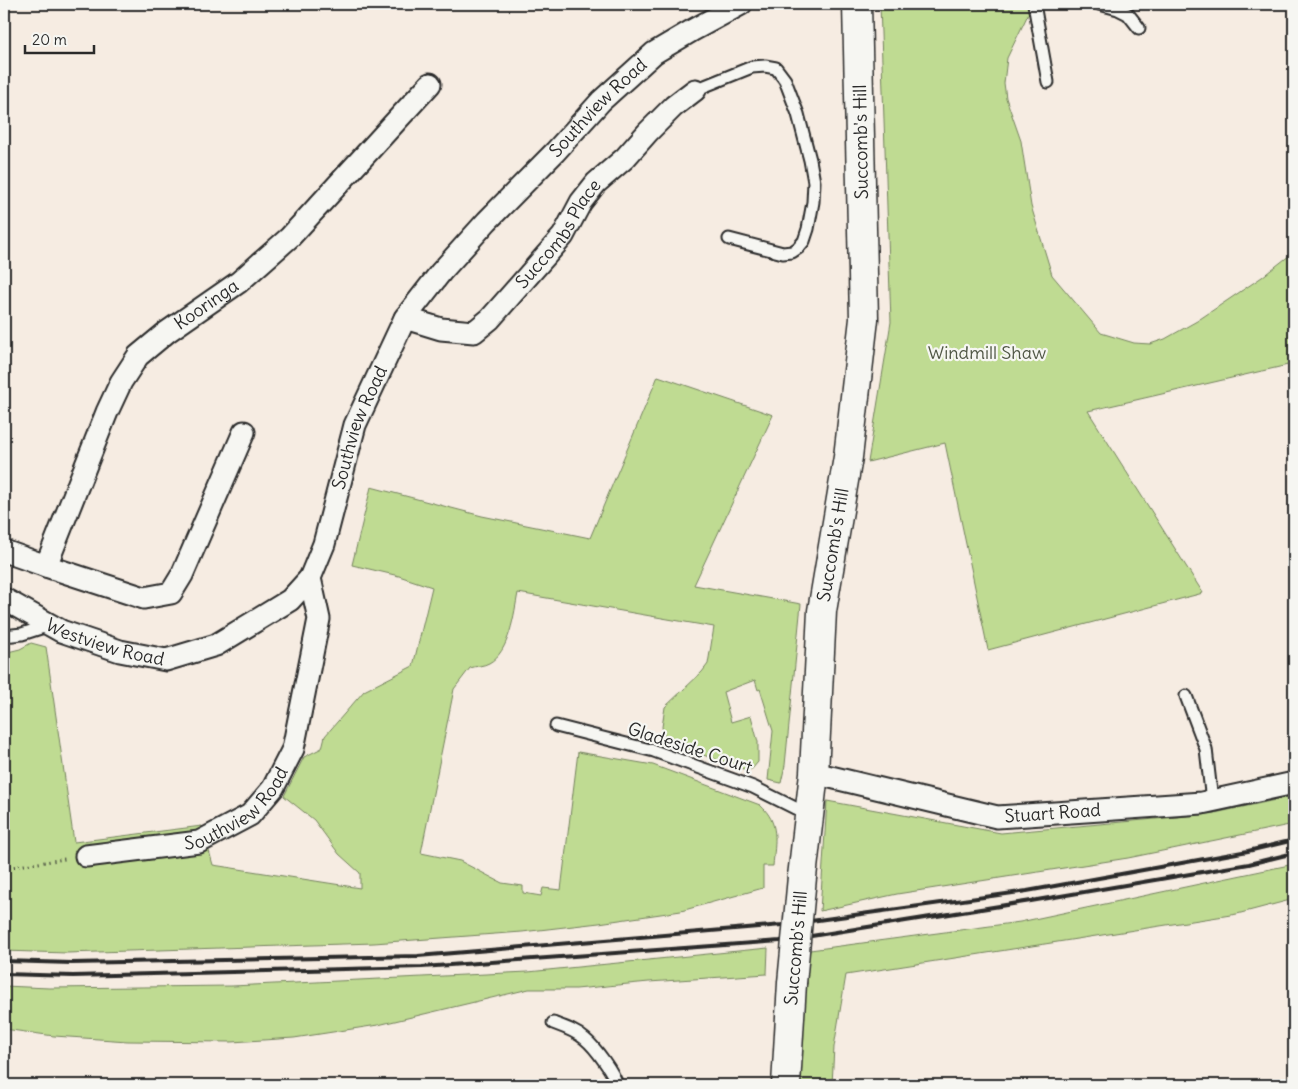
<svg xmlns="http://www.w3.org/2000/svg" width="1298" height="1089" font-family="Delius,sans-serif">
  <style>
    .green { fill: #bfdb92; stroke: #75835e }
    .building { fill: #f4c3a4; stroke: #2b2b2b }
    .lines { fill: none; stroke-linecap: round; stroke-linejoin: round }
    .lane-casing { stroke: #2b2b2b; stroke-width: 15 }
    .street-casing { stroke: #2b2b2b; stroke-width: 25 }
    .secondary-casing { stroke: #2b2b2b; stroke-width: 31 }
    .path { stroke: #2b2b2b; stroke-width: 3; stroke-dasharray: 1 4; stroke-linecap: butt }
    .lane { stroke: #f6f6f2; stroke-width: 11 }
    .street { stroke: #f6f6f2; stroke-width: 21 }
    .secondary { stroke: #f6f6f2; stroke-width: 28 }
    .rail { stroke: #2b2b2b; stroke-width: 4 }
    .secondary-bridge-casing { stroke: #2b2b2b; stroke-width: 31; stroke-linecap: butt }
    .secondary-bridge { stroke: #f6f6f2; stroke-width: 28 }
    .labels { text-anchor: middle; stroke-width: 4.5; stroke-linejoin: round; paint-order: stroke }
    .street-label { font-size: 18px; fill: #2b2b2b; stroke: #f6f6f2 }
    .park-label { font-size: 18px; fill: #505745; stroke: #f6f6f2 }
  </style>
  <rect width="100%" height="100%" fill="#f6ece2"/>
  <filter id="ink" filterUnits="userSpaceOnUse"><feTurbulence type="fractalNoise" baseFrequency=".02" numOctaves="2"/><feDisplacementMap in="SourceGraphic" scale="10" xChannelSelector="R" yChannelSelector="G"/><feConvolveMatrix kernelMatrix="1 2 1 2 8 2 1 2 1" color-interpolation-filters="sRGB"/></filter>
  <g filter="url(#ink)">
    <g class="green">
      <path d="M880,4H1033L1007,58L1004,83L1006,98L1021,141L1031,206L1052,275L1101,333L1134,343L1150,344L1165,339L1197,321L1262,277L1294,252V376L1288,365L1088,411L1203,593L988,650L945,443L868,462L891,322Z"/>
      <path d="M658,376L773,415L694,585L801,604L785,765L781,783L768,780L773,731L760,689L758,690L755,680L723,692L731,722L751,716L758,742V762L752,769H743L672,744L665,739L662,727L665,707L702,672L708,664L714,627L518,593C514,613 510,652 489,663C484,666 476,666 470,668L454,689L421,853L460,861L502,883L523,886V893L541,896L543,888L561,890L578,752L653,765L760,805C780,823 775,841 773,866H763V888L681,911L599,923L522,932L374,943L67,953L4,951V653L20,649L31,643L46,647L74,842L202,826L213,865L360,888V873L339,854L314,820L284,796L304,757L322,748L325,736L364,691L413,666L432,587L399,576L352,565L371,487L482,516L590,538Z"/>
      <path d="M1294,796V824L1128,858L897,894L820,911L827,801L1001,833L1210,814Z"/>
      <path d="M1294,864V899L1237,914L846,975L834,1047L832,1085H796L803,984L810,950L1020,922Z"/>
      <path d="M768,948L767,974L649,982L576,989H529L378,1025L294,1038L232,1042L128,1041L54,1036L4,1029V986L49,988L232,986L528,972Z"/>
    </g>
    <path class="building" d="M139,1080L157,1085H137Z"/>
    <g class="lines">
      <defs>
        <g id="lane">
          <path d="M1034,4L1048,82"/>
          <path d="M1099,4L1118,9L1128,14L1139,28"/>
          <path d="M695,90L752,67L765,66L776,68L785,80L798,114L810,160L814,182L813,202L808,229L804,241L798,248L792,252L783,253L729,239"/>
          <path d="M4,636L22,634L50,625"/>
          <path d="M1186,696L1206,749L1212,801"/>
          <path d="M556,726L654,751L753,787L809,815"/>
          <path d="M553,1023C564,1027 576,1031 585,1039C595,1047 614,1073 617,1085"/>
        </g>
        <g id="street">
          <path id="s1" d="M405,318L441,329L474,332L490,319L563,236L581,202L596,183L625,158L648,132L674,106L695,90"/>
          <path id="s2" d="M4,551L46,566L107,412L121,382L138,356L167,332L239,282L290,237L430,84"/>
          <path d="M46,566L144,598L171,593L182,575L244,432"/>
          <path id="s3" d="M4,599L61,631L120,651L166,660L216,645L290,600L310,578"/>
          <path id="s4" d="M814,773L997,817L1202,803L1294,783"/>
          <path id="s5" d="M86,856L199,842L250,815L273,788L293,749L319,619L310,578L324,544L355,425L405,318L441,272L487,221L555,152L601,101L654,53L693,30L741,4"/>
        </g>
        <g id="secondary">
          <path id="s6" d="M802,877L814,773L822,611L848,457L864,319L857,4"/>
          <path d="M786,1085L792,983"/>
        </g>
      </defs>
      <use href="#lane" class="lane-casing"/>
      <use href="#street" class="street-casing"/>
      <use href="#secondary" class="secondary-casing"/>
      <path class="path" d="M4,868L65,859"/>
      <use href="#lane" class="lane"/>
      <use href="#street" class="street"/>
      <use href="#secondary" class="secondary"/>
      <g class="rail">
        <path d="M4,961L72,963L418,956L782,925L1027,891L1248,851L1294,840"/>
        <path d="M4,974L73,976L422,967L780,941L1031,901L1249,864L1294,853"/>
      </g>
      <defs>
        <path id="secondary-bridge" d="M792,983L802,877"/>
      </defs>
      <use href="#secondary-bridge" class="secondary-bridge-casing"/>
      <use href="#secondary-bridge" class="secondary-bridge"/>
    </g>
  </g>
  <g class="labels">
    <g class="street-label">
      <text dy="6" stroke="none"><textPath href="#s5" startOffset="989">Southview Road</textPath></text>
      <text transform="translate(861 142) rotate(-91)" y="6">Succomb's Hill</text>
      <text dy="6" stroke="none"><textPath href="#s1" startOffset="201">Succombs Place</textPath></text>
      <text dy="6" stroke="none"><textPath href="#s2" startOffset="360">Kooringa</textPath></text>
      <text dy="6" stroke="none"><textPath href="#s5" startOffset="584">Southview Road</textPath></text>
      <text dy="6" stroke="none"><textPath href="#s6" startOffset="334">Succomb's Hill</textPath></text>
      <text dy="6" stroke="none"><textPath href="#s3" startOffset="111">Westview Road</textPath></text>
      <text transform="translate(690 748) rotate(18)" y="6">Gladeside Court</text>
      <text dy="6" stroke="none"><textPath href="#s5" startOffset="164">Southview Road</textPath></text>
      <text dy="6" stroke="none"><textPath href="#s4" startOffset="244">Stuart Road</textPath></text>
      <text transform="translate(796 948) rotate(-85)" y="6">Succomb's Hill</text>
    </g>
    <g class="park-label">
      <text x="987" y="359">Windmill Shaw</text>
    </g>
  </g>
  <rect width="1298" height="1089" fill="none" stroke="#f6f6f2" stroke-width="20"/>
  <rect x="10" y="10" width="1278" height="1069" fill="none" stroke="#2b2b2b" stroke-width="2" filter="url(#ink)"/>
  <path d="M25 45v8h69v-8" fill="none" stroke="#2b2b2b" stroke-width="2.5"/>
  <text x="32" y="45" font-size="15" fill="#2b2b2b" stroke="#f6f6f2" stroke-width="4" paint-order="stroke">20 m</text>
</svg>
